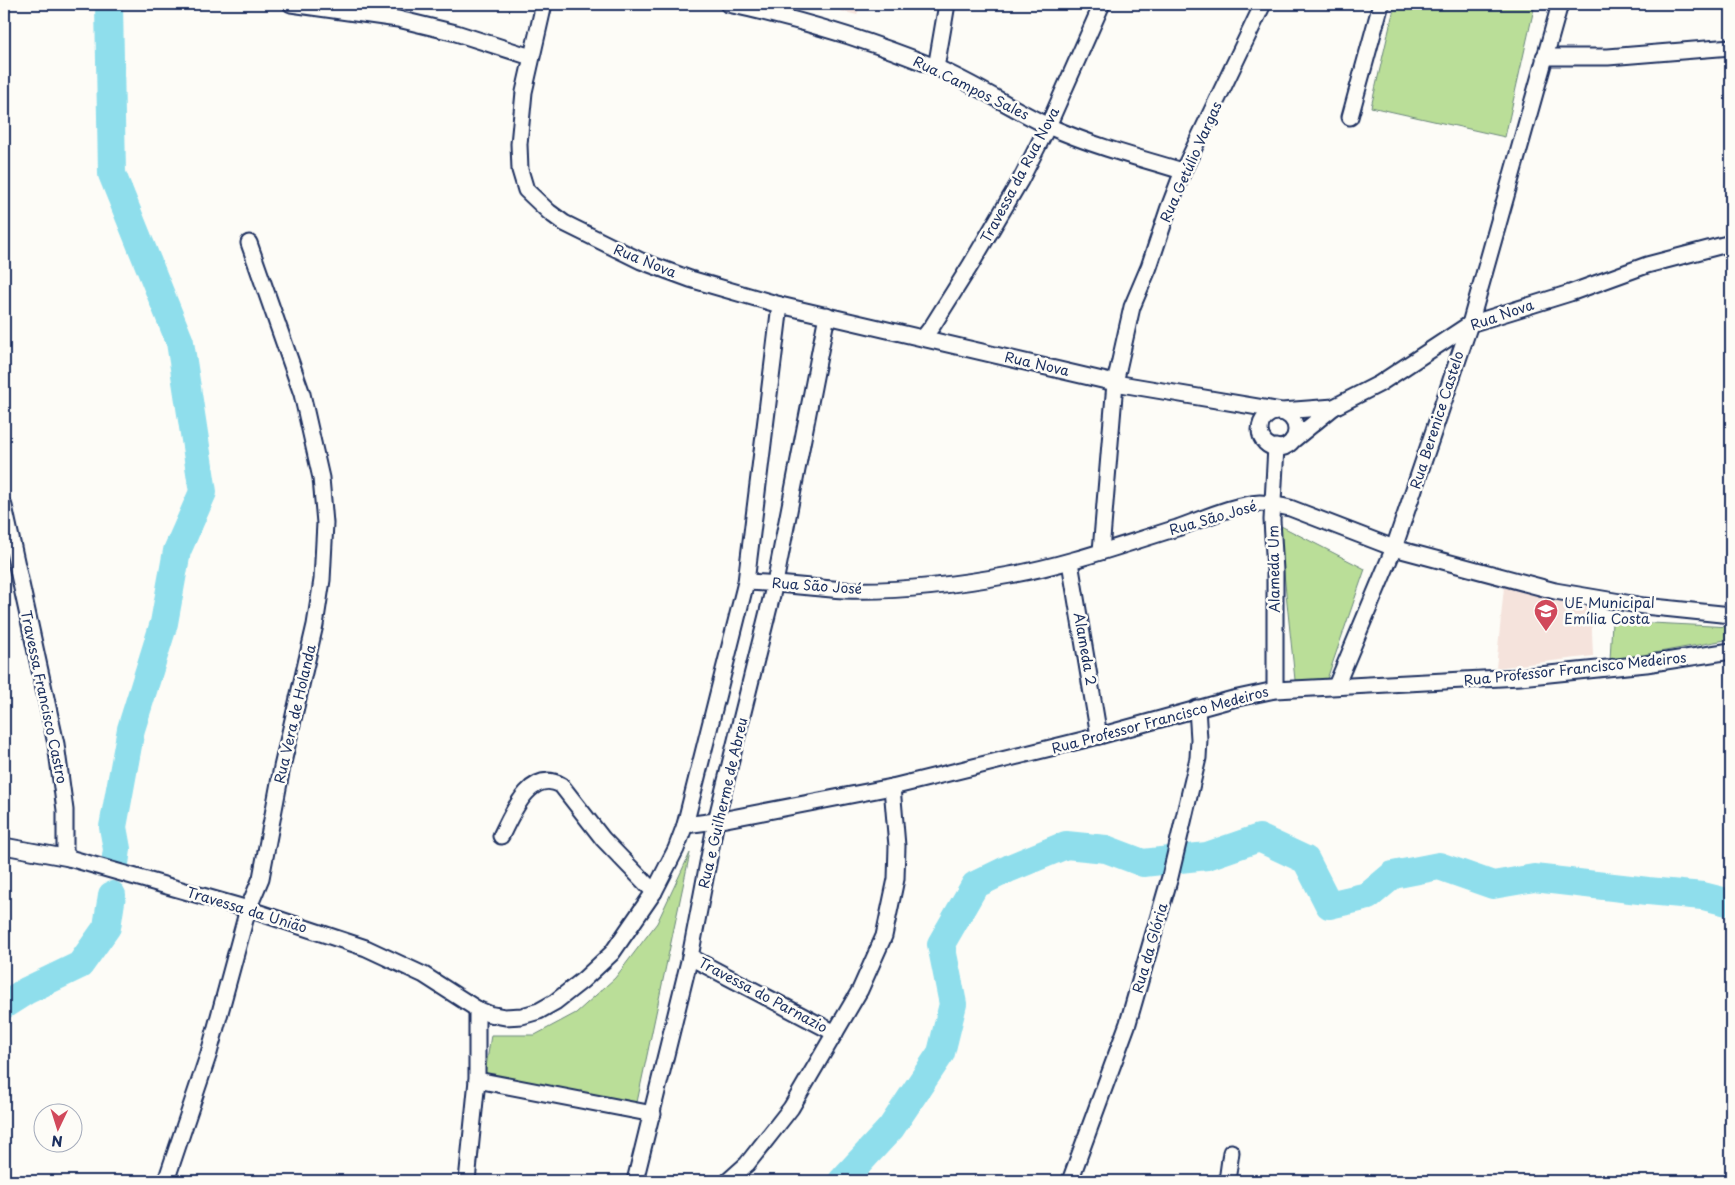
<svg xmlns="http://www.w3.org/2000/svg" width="1735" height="1185" font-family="'Playpen Sans',sans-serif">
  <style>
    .built { fill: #f5e3dc }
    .green { fill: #bade98; stroke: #6a867b }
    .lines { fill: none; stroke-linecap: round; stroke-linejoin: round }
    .river { stroke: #8fdeec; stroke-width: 28 }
    .minor-casing { stroke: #1b2f5e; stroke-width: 19 }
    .minor { stroke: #fdfcf7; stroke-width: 15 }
    .labels { text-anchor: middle; stroke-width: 5; stroke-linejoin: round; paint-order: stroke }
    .street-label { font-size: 14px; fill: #1b2f5e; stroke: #fdfcf7 }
    .poi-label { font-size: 14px; fill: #1b2f5e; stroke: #fdfcf7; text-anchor: start }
  </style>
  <rect width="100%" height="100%" fill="#fdfcf7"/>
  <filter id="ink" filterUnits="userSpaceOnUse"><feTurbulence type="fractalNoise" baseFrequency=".02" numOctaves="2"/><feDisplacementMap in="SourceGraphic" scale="10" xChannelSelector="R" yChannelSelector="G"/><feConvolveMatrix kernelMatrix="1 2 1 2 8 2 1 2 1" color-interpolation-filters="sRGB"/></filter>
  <g filter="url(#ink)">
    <g class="built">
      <path d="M813,4H860L857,15Z"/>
      <path d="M1504,587L1591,608L1593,656L1496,668Z"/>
    </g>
    <g class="green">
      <path d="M1395,4H1535L1505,137L1371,107Z"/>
      <path d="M1279,525L1365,569L1326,682L1295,680Z"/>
      <path d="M1612,621L1731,627V639L1610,661Z"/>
      <path d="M690,853L636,1107L484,1080L491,1035H535L576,1013L615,978L657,923Z"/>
    </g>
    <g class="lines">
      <g class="river">
        <path d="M109,4L112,174L180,342L203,492L177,551L164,623L131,729L113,827L117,849L115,864"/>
        <path d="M4,1005L26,991L80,965L107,927L112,895"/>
        <path d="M842,1181L891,1128L941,1053L953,1004L941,944L975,885L1010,868L1066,845L1106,849L1143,863L1207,856L1259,838L1306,860L1329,905L1368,896L1393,875L1439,866L1493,885L1534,878L1648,891L1703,896L1731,903"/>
      </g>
      <defs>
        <g id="minor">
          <path d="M291,4L398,19L456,33L531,57"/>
          <path d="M544,4L524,92L519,144L520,170L526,190L549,212L564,223L641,261L690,279L780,305L1115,383L1282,411L1334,407L1379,384L1470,324L1570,293L1647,265L1731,243"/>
          <path d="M728,4C799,19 868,40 935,67C973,83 1009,107 1046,125C1090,145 1138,158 1183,171"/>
          <path d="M1544,57H1608L1731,47"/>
          <path d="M936,68L947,4"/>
          <path d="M1350,117L1381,4"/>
          <path d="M923,338L933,325L970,266L1020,181L1048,126L1102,4"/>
          <circle cx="1278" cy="430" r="18"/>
          <path d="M1292,441L1334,407"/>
          <path d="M4,506L56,744L65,810V851L69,858"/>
          <path d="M1101,551L1115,383L1132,307L1149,267L1168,210L1183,171L1263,4"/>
          <path d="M1070,562L1099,736"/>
          <path d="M746,582C779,583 811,588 844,590C900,592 955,585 1010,575C1066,565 1122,545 1177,528C1203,519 1232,505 1260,503C1270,503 1280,506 1290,508L1394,548L1555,591L1644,606L1731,615"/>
          <path d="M1336,686L1394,548L1470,324L1560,4"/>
          <path d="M1275,690V571L1272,520L1276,447"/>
          <path d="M685,825L716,821L892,787L1099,736L1233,699L1275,690L1520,677L1646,664L1731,651"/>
          <path d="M501,836C512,814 530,768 561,785L603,839L654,892"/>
          <path d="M4,846L69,858L248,909L366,948L424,975L477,1009L489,1014L505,1017L522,1016L539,1011L555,1002L583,980L612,953L654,892L676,849L685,825L746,582L780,305"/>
          <path d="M690,957L835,1033"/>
          <path d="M477,1080L653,1114"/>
          <path d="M166,1181L209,1053L248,909L261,878L282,767L315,625L322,580L325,523L321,478L302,394L249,243"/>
          <path d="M467,1181L477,1080V1009"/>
          <path d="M635,1181L690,957L716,821L775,583L827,315"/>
          <path d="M728,1181L747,1164L791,1108L860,990L884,936L896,879L897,846L892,787"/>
          <path d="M1070,1181L1128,1023L1170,877L1198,758L1199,739L1197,708"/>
          <path d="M1227,1181L1231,1152"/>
        </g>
      </defs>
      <use href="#minor" class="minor-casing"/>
      <use href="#minor" class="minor"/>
    </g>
  </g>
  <defs>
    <symbol id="school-pin" viewBox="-11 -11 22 30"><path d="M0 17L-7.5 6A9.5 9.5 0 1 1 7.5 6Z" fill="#d1495b" stroke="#fdfcf7"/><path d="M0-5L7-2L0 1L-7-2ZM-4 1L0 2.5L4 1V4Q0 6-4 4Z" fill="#fff"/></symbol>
  </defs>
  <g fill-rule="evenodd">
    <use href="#school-pin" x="1532" y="597" width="28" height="38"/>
  </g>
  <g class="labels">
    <g class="street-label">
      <text transform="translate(971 88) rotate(26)" y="5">Rua Campos Sales</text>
      <text transform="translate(1191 162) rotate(-66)" y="5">Rua Getúlio Vargas</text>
      <text transform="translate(1020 175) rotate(-62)" y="5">Travessa da Rua Nova</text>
      <text transform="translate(645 261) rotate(22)" y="5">Rua Nova</text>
      <text transform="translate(1502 315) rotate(-19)" y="5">Rua Nova</text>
      <text transform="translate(1037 364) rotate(13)" y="5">Rua Nova</text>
      <text transform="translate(1437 420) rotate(-72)" y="5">Rua Berenice Castelo</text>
      <text transform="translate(1213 518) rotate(-16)" y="5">Rua São José</text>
      <text transform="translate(1274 569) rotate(-91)" y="5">Alameda Um</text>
      <text transform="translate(817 586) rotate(4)" y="5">Rua São José</text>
      <text transform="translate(1085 649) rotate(80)" y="5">Alameda 2</text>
      <text transform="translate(1575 669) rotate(-6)" y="5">Rua Professor Francisco Medeiros</text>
      <text transform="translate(44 697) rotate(78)" y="5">Travessa Francisco Castro</text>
      <text transform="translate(295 714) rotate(-77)" y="5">Rua Vera de Holanda</text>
      <text transform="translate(1160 720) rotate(-15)" y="5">Rua Professor Francisco Medeiros</text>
      <text transform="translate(723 803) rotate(-77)" y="5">Rua e Guilherme de Abreu</text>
      <text transform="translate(247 910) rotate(17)" y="5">Travessa da União</text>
      <text transform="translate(1150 948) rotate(-74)" y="5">Rua da Glória</text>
      <text transform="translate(763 995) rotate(28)" y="5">Travessa do Parnazio</text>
    </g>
    <g class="poi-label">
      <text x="1564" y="608">UE Municipal<tspan x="1564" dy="16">Emília Costa</tspan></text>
    </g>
  </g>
  <rect width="1735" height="1185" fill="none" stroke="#fdfcf7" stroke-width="20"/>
  <rect x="10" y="10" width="1715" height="1165" fill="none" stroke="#1b2f5e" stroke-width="2" filter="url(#ink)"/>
  <g transform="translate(58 1128) rotate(184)"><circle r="24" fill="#fdfcf7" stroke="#a3aaba"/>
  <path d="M0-4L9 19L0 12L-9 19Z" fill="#d1495b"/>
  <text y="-8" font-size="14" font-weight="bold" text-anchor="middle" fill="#1b2f5e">N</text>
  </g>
</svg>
